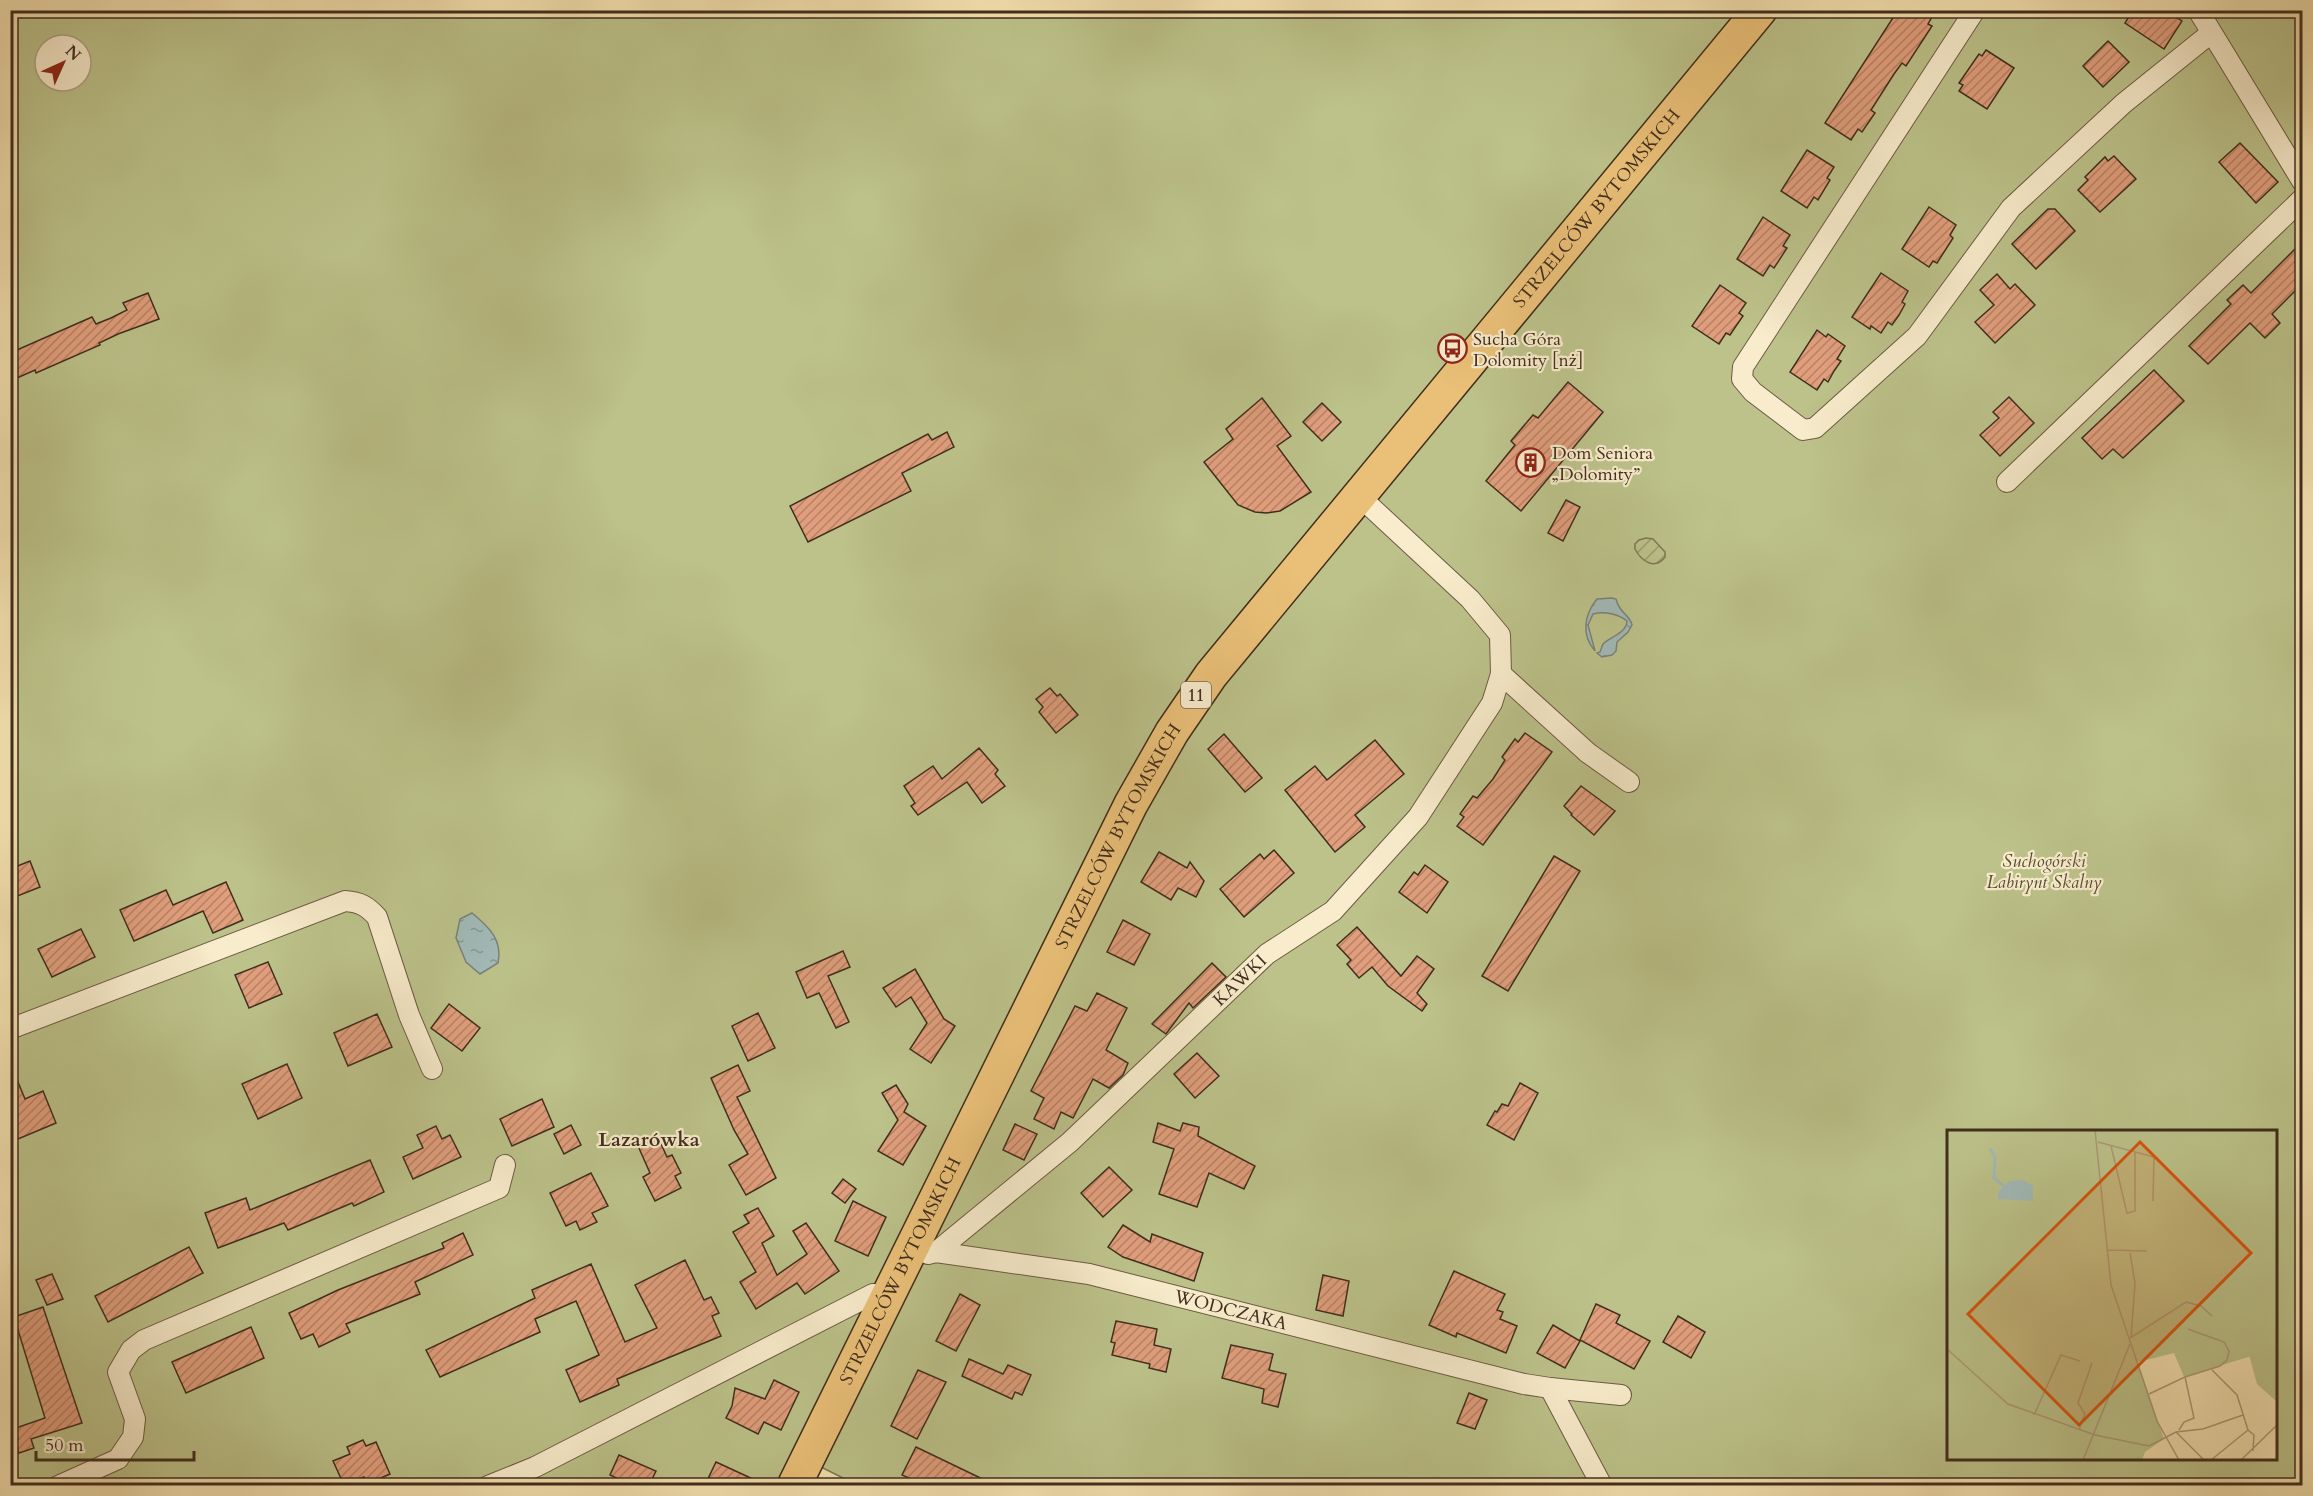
<svg xmlns="http://www.w3.org/2000/svg" width="2313" height="1496" font-family="Cardo,serif">
  <style>
    .park { fill: #bcc28a; stroke: #7e7854; stroke-width: 1.5; fill-rule: evenodd }
    .garden { fill: url(#garden-furrows); stroke: #7e7854; stroke-width: 1.5 }
    .water { fill: url(#water-ripples); stroke: #7b827a; stroke-width: 1.5 }
    .building { fill: url(#building-hatch); stroke: #402e1e; stroke-width: 1.5 }
    .lines { fill: none; stroke-linecap: round; stroke-linejoin: round }
    .street-casing { stroke: #6d5b42; stroke-width: 22 }
    .highway-casing { stroke: #402e1e; stroke-width: 36 }
    .street { stroke: #f8eccc; stroke-width: 20 }
    .highway { stroke: #eac078; stroke-width: 33 }
    .labels { text-anchor: middle; stroke-width: 4.5; stroke-linejoin: round; paint-order: stroke }
    .shield { fill: #f8eccc; stroke: #776752; stroke-width: 1.5 }
    .shield-label { font-size: 16px; font-weight: bold; fill: #402e1e }
    .street-label { font-size: 18px; fill: #402e1e; stroke: #f8eccc }
    .poi-label { font-size: 18px; fill: #402e1e; stroke: #f8eccc; text-anchor: start }
    .park-label { font-size: 18px; font-style: italic; fill: #594c34; stroke: #f8eccc }
    .neighbourhood-label { font-size: 20px; font-weight: bold; fill: #402e1e; stroke: #f8eccc }
    .inset-river { fill: none; stroke: #a2bab8; stroke-width: 3 }
    .inset-road { fill: none; stroke: #ac9976; stroke-width: 1.5 }
    .view { fill: #d7550e; fill-opacity: 0.15; stroke: #d7550e; stroke-width: 3 }
    .inset-edge { fill: none; stroke: #402e1e; stroke-width: 3 }
  </style>
  <defs>
    <pattern id="garden-furrows" width="10" height="10" patternUnits="userSpaceOnUse" patternTransform="scale(1.5)"><rect width="10" height="10" fill="#bcc28a"/><path d="M-1 1l2-2M0 10L10 0M9 11l2-2" fill="none" stroke="#9a9e70"/></pattern>
    <pattern id="water-ripples" width="26" height="14" patternUnits="userSpaceOnUse" patternTransform="scale(1.5)"><rect width="26" height="14" fill="#a2bab8"/><path d="M2 4q2-2 4 0t4 0M15 11q2-2 4 0t4 0" fill="none" stroke="#859895"/></pattern>
    <pattern id="building-hatch" width="6" height="6" patternUnits="userSpaceOnUse" patternTransform="scale(1.5)"><rect width="6" height="6" fill="#e09e7c"/><path d="M-1 1l2-2M0 6l6-6M5 7l2-2" fill="none" stroke="#b78165"/></pattern>
  </defs>
  <rect width="100%" height="100%" fill="#f4e1b0"/>
  <filter id="stains"><feTurbulence type="fractalNoise" baseFrequency=".00333" numOctaves="4"/><feColorMatrix values="0 0 0 0 .2 0 0 0 0 .09 0 0 0 0 .02 0 0 0 .5 -.17"/></filter>
  <radialGradient id="worn" r=".72"><stop offset=".6" stop-color="#630" stop-opacity="0"/><stop offset="1" stop-color="#630" stop-opacity=".3"/></radialGradient>
  <path class="park" d="M10,11H2302V1485L859,1486L815,1464L802,1486L11,1485ZM45,45H81V81H45ZM1948,1132H2276V1458H1948Z"/>
  <path class="garden" d="M1646,538L1653,539L1665,552V557C1655,570 1642,562 1635,549V544L1639,540Z"/>
  <g class="water">
    <path d="M1612,598L1616,599C1620,615 1629,613 1632,625L1628,632L1617,642L1616,651L1612,655L1602,657L1597,653L1600,652L1603,644C1611,636 1626,634 1627,621C1619,614 1604,611 1593,614L1588,625L1595,651C1581,635 1584,615 1597,599Z"/>
    <path d="M472,913C489,927 503,940 498,963L480,974L466,962L456,938L460,919Z"/>
  </g>
  <g class="building">
    <path d="M1898,10H1936L1928,24L1932,26L1906,66L1902,63L1894,74L1871,110L1875,113L1862,132L1858,129L1851,140L1825,123Z"/>
    <path d="M2133,10H2180L2176,17L2182,21L2164,49L2125,23Z"/>
    <path d="M2108,41L2129,62L2103,87L2083,66Z"/>
    <path d="M1986,50L2014,68L1987,109L1959,91L1963,85L1959,83L1979,54L1982,56Z"/>
    <path d="M2240,143L2278,182L2256,203L2219,162Z"/>
    <path d="M1807,150L1834,167L1827,178L1830,180L1818,200L1814,197L1807,208L1781,191Z"/>
    <path d="M2114,156L2136,179L2100,212L2078,190L2088,180L2085,177L2105,157L2108,161Z"/>
    <path d="M1929,207L1956,225L1950,235L1953,238L1937,263L1933,261L1929,267L1902,249Z"/>
    <path d="M2048,209H2055L2075,231L2036,269L2012,244Z"/>
    <path d="M1763,217L1790,235L1783,246L1787,248L1774,268L1770,265L1763,276L1737,259Z"/>
    <path d="M2302,242V284L2272,314L2280,323L2265,338L2250,323L2208,364L2189,346L2231,304L2227,300L2243,285L2251,293Z"/>
    <path d="M1881,273L1908,291L1902,302L1905,304L1899,315L1892,325L1888,322L1881,333L1871,326L1870,329L1852,317Z"/>
    <path d="M1997,274L2010,289L2015,284L2035,305L1995,343L1975,322L1994,305L1980,290Z"/>
    <path d="M1720,285L1746,303L1739,313L1743,316L1736,326L1730,335L1726,333L1719,344L1692,326Z"/>
    <path d="M148,293L159,319L118,334L99,343L100,345L36,373L35,370L10,381V353L92,317L96,324L111,318L127,310L123,303Z"/>
    <path d="M1817,330L1826,337L1828,334L1845,346L1837,359L1841,361L1834,371L1828,382L1824,379L1817,390L1790,372Z"/>
    <path d="M2154,370L2184,401L2123,458L2113,449L2102,459L2082,438Z"/>
    <path d="M1568,382L1603,412L1521,511L1486,481L1515,445L1511,441L1533,415L1538,418Z"/>
    <path d="M2009,397L2034,423L2000,456L1980,435L1999,418L1993,412Z"/>
    <path d="M1262,398L1291,436L1277,446L1311,492L1280,511L1266,513L1255,512L1238,505L1204,462L1233,439L1226,429Z"/>
    <path d="M1322,403L1341,422L1322,441L1303,422Z"/>
    <path d="M947,432L954,447L902,473L911,491L808,542L790,506L928,434L932,440Z"/>
    <path d="M1566,500L1580,507L1563,541L1548,533Z"/>
    <path d="M1050,688L1057,696L1060,694L1078,715L1056,733L1039,712L1043,707L1036,699Z"/>
    <path d="M1525,733L1552,752L1483,845L1457,826L1464,817L1460,814L1473,796L1477,798L1493,779L1505,760L1502,757L1515,739L1518,742Z"/>
    <path d="M1224,734L1262,778L1245,792L1208,749Z"/>
    <path d="M1375,740L1404,774L1355,815L1365,827L1335,852L1285,790L1315,766L1327,780Z"/>
    <path d="M979,748L998,770L995,774L1005,786L982,803L967,782L918,815L911,806L915,803L904,786L933,766L942,779Z"/>
    <path d="M1581,786L1615,811L1594,835L1571,815L1572,814L1564,806Z"/>
    <path d="M1274,850L1294,873L1244,917L1220,889L1260,854L1264,859Z"/>
    <path d="M1159,852L1187,868L1190,862L1204,881L1196,897L1178,888L1171,900L1141,882Z"/>
    <path d="M1554,856L1580,871L1508,991L1482,976Z"/>
    <path d="M30,861L40,887L10,899V869Z"/>
    <path d="M1425,865L1448,882L1427,913L1399,892L1414,872L1418,875Z"/>
    <path d="M226,882L243,920L213,933L203,911L134,941L120,910L166,890L173,905Z"/>
    <path d="M1123,920L1150,934L1134,965L1107,952Z"/>
    <path d="M1357,927L1401,976L1417,956L1434,969L1417,993L1427,1004L1422,1011L1388,986L1372,967L1359,978L1347,964L1351,960L1337,945Z"/>
    <path d="M81,929L95,957L52,977L38,949Z"/>
    <path d="M843,951L850,967L828,976L849,1022L836,1028L819,993L807,998L796,972Z"/>
    <path d="M268,962L282,994L249,1008L235,975Z"/>
    <path d="M1212,963L1226,977L1193,1008L1189,1003L1166,1034L1152,1024Z"/>
    <path d="M915,969L944,1019L955,1026L931,1063L910,1049L927,1023L911,997L896,1007L883,988Z"/>
    <path d="M1097,993L1127,1008L1106,1050L1128,1063L1123,1075L1109,1088L1093,1079L1073,1118L1061,1112L1054,1129L1034,1119L1044,1098L1031,1091L1075,1006L1087,1011Z"/>
    <path d="M449,1004L480,1028L462,1051L431,1028Z"/>
    <path d="M758,1013L775,1048L748,1061L732,1026Z"/>
    <path d="M377,1014L392,1047L348,1066L334,1033Z"/>
    <path d="M1197,1053L1219,1076L1195,1098L1174,1074Z"/>
    <path d="M287,1064L302,1098L258,1119L242,1084Z"/>
    <path d="M11,1065L25,1099L43,1091L56,1123L18,1139L10,1120Z"/>
    <path d="M738,1065L750,1091L737,1097L776,1178L746,1195L729,1165L748,1154L734,1130L711,1078Z"/>
    <path d="M1520,1083L1538,1093L1514,1140L1487,1125L1495,1111L1497,1112L1502,1104L1508,1106Z"/>
    <path d="M896,1085L908,1104L904,1112L926,1126L903,1165L878,1151L898,1120L882,1093Z"/>
    <path d="M542,1099L554,1127L512,1146L500,1119Z"/>
    <path d="M1158,1123L1180,1131L1183,1123L1199,1127L1198,1136L1255,1166L1244,1189L1209,1173L1197,1207L1159,1194L1174,1149L1153,1142Z"/>
    <path d="M1015,1124L1037,1134L1024,1160L1003,1150Z"/>
    <path d="M571,1125L581,1145L564,1154L554,1134Z"/>
    <path d="M436,1126L442,1139L450,1135L461,1157L413,1179L403,1157L423,1148L417,1135Z"/>
    <path d="M658,1137L667,1157L672,1155L681,1173L675,1176L681,1188L655,1201L643,1177L650,1173L638,1146Z"/>
    <path d="M370,1160L384,1192L354,1206L352,1203L288,1230L284,1223L218,1248L205,1213L246,1198L250,1210Z"/>
    <path d="M1109,1167L1132,1190L1103,1217L1081,1193Z"/>
    <path d="M591,1173L608,1206L592,1213L597,1222L580,1230L576,1221L566,1226L550,1193Z"/>
    <path d="M843,1179L856,1189L845,1203L832,1193Z"/>
    <path d="M853,1201L886,1217L868,1256L835,1241Z"/>
    <path d="M758,1208L774,1236L762,1243L777,1275L807,1254L793,1231L806,1223L839,1271L805,1294L797,1283L756,1309L740,1282L756,1272L733,1232L749,1223L744,1215Z"/>
    <path d="M1123,1225L1150,1242L1152,1234L1203,1253L1194,1281L1123,1257L1108,1247Z"/>
    <path d="M463,1233L473,1255L415,1282L420,1294L346,1324L350,1332L319,1347L313,1334L301,1339L289,1313L338,1290L444,1248L442,1243Z"/>
    <path d="M189,1247L203,1273L108,1322L95,1296Z"/>
    <path d="M685,1260L704,1300L711,1297L719,1313L712,1316L721,1336L617,1379L619,1385L580,1402L566,1370L599,1355L576,1301L535,1319L540,1332L440,1377L426,1350L535,1298L532,1290L591,1264L625,1342L657,1328L635,1285Z"/>
    <path d="M1454,1271L1505,1294L1497,1310L1503,1312L1500,1319L1517,1326L1506,1353L1457,1333L1456,1337L1429,1325Z"/>
    <path d="M52,1274L63,1299L47,1305L36,1280Z"/>
    <path d="M1323,1275L1349,1281L1343,1316L1316,1310Z"/>
    <path d="M960,1294L980,1305L956,1351L936,1341Z"/>
    <path d="M1596,1304L1620,1315L1616,1323L1650,1341L1634,1369L1580,1340Z"/>
    <path d="M43,1307L82,1423L31,1439L34,1448L19,1453L16,1444L10,1445V1430L45,1418L14,1317Z"/>
    <path d="M1678,1316L1705,1332L1691,1358L1663,1342Z"/>
    <path d="M1116,1321L1157,1329L1154,1345L1171,1349L1166,1372L1149,1368L1150,1364L1112,1355L1115,1343L1111,1342Z"/>
    <path d="M1553,1325L1580,1341L1565,1368L1537,1353Z"/>
    <path d="M251,1327L264,1358L186,1393L172,1362Z"/>
    <path d="M1231,1345L1273,1354L1269,1370L1286,1374L1278,1407L1262,1403L1264,1389L1222,1378Z"/>
    <path d="M969,1359L1003,1374L1008,1365L1031,1375L1022,1395L1015,1392L1012,1399L962,1376Z"/>
    <path d="M918,1370L946,1382L917,1439L891,1426Z"/>
    <path d="M774,1380L799,1392L781,1430L764,1422L758,1434L726,1418L732,1406L735,1388L765,1399Z"/>
    <path d="M1469,1393L1487,1400L1475,1429L1457,1423Z"/>
    <path d="M363,1440L366,1446L376,1442L390,1474L367,1484L364,1477L344,1485L333,1461L350,1454L347,1447Z"/>
    <path d="M916,1447L995,1485H924L902,1475Z"/>
    <path d="M619,1455L656,1471L649,1485H621L623,1481L610,1475Z"/>
    <path d="M716,1462L766,1485H705Z"/>
  </g>
  <g class="lines">
    <defs>
      <g id="street">
        <path d="M1975,10L1743,367L1742,379L1753,392L1803,430L1815,428L1917,336L2011,208L2124,103L2211,33"/>
        <path d="M2198,10L2302,181"/>
        <path d="M2007,482L2302,199"/>
        <path d="M1501,674L1588,753L1629,782"/>
        <path d="M10,1029L345,901C360,902 367,906 377,917L409,1015L432,1069"/>
        <path id="s1" d="M936,1252L1070,1142L1267,954L1333,911L1418,817L1492,703L1501,674L1500,635L1470,599L1358,495"/>
        <path id="s2" d="M928,1254L936,1252L1089,1274L1524,1384L1550,1388L1602,1486"/>
        <path d="M1550,1388L1621,1395"/>
        <path d="M58,1486L118,1459L133,1437L135,1419L118,1372L131,1350L144,1340L499,1188L505,1165"/>
        <path d="M488,1486L535,1467L873,1294L887,1296"/>
      </g>
      <g id="highway">
        <path id="s3" d="M794,1486L1131,804L1172,732L1211,675L1760,10"/>
      </g>
    </defs>
    <use href="#street" class="street-casing"/>
    <use href="#highway" class="highway-casing"/>
    <use href="#street" class="street"/>
    <use href="#highway" class="highway"/>
  </g>
  <defs>
    <symbol id="bus-ring" viewBox="-11 -11 22 22"><circle r="9.5" fill="#f8eccc" stroke="#8f2418" stroke-width="1.5"/><path d="M-5-6H5V4H4V6H2V4H-2V6H-4V4H-5ZM-3.5-4V0h7V-4ZM-3.5 1.2v1.5H-2V1.2ZM2 1.2v1.5H3.5V1.2Z" fill="#8f2418"/></symbol>
    <symbol id="building-ring" viewBox="-11 -11 22 22"><circle r="9.5" fill="#f8eccc" stroke="#8f2418" stroke-width="1.5"/><path d="M-4-6H4V6H1V3H-1V6H-4ZM-2.5-4.3h1.7v1.8h-1.7ZM.8-4.3h1.7v1.8H.8ZM-2.5-1h1.7V.8h-1.7ZM.8-1h1.7V.8H.8Z" fill="#8f2418"/></symbol>
  </defs>
  <g fill-rule="evenodd">
    <use href="#bus-ring" x="1436" y="332" width="33" height="33"/>
    <use href="#building-ring" x="1514" y="446" width="33" height="33"/>
  </g>
  <g class="labels">
    <rect class="shield" x="1181" y="682" width="30" height="26" rx="4.5"/>
    <g class="shield-label">
      <text x="1196" y="701">11</text>
    </g>
    <g class="street-label">
      <text dy="6" stroke="none"><textPath href="#s3" startOffset="1518">STRZELCÓW BYTOMSKICH</textPath></text>
      <text dy="6" stroke="none"><textPath href="#s3" startOffset="726">STRZELCÓW BYTOMSKICH</textPath></text>
      <text dy="6" stroke="none"><textPath href="#s1" startOffset="408">KAWKI</textPath></text>
      <text dy="6" stroke="none"><textPath href="#s3" startOffset="240">STRZELCÓW BYTOMSKICH</textPath></text>
      <text dy="6" stroke="none"><textPath href="#s2" startOffset="309">WODCZAKA</textPath></text>
    </g>
    <g class="poi-label">
      <text x="1473" y="345">Sucha Góra<tspan x="1473" dy="21">Dolomity [nż]</tspan></text>
      <text x="1552" y="459">Dom Seniora<tspan x="1552" dy="21">„Dolomity”</tspan></text>
    </g>
    <g class="park-label">
      <text x="2044" y="867">Suchogórski<tspan x="2044" dy="21">Labirynt Skalny</tspan></text>
    </g>
    <g class="neighbourhood-label">
      <text x="649" y="1146">Lazarówka</text>
    </g>
  </g>
  <g transform="translate(1947 1130)">
    <rect width="330" height="330" fill="#f4e1b0"/>
    <path d="M324,209L330,218V272L310,254L302,225Z" fill="#bcc28a"/>
    <path d="M0,0H330V218L237,247L227,223L191,232L217,309L198,322L195,330H0Z" fill="#bcc28a"/>
    <path d="M76,50L86,56V71L51,69V62L63,51Z" fill="#a2bab8"/>
    <path class="inset-river" d="M43,18L48,27L47,48L58,57"/>
    <path class="inset-road" d="M148,0L164,155L210,291L232,330M151,12L207,27L206,71M164,16L180,83L188,81V22M161,120L200,121M183,123L188,153L184,208M183,208L239,172L254,176L265,186M0,219L61,274L148,305L202,316L229,302L256,299L296,285M265,240L290,265L301,300L307,305L306,321M202,264L238,247L273,236L280,230L282,221L277,212L241,199M87,285L114,225L133,231M132,300L138,284L131,273L145,233M232,300L237,292L247,288L238,247M229,302L257,330M136,330L183,214M264,330L301,300M294,330L330,295"/>
    <path class="view" d="M193,12L304,123L132,295L21,184Z"/>
    <rect width="330" height="330" class="inset-edge"/>
  </g>
  <rect width="2313" height="1496" fill="none" stroke="#f4e1b0" stroke-width="36"/>
  <rect x="12" y="12" width="2289" height="1472" fill="none" stroke="#402e1e" stroke-width="3"/>
  <rect x="18" y="18" width="2277" height="1460" fill="none" stroke="#402e1e" stroke-width="1.5"/>
  <g transform="translate(63 63) rotate(45)"><circle r="28" fill="#f8eccc" stroke="#aea086" stroke-width="1.5"/>
  <path d="M0-4.5L10 22L0 15L-10 22Z" fill="#8f2418"/>
  <text y="-9" font-size="16" font-weight="bold" text-anchor="middle" fill="#402e1e">N</text>
  </g>
  <path d="M36 1451v9h158v-9" fill="none" stroke="#402e1e" stroke-width="3"/>
  <text x="45" y="1451" font-size="18" fill="#402e1e" stroke="#f8eccc" stroke-width="4.5" paint-order="stroke">50 m</text>
  <rect width="100%" height="100%" filter="url(#stains)"/>
  <rect width="100%" height="100%" fill="url(#worn)"/>
</svg>
